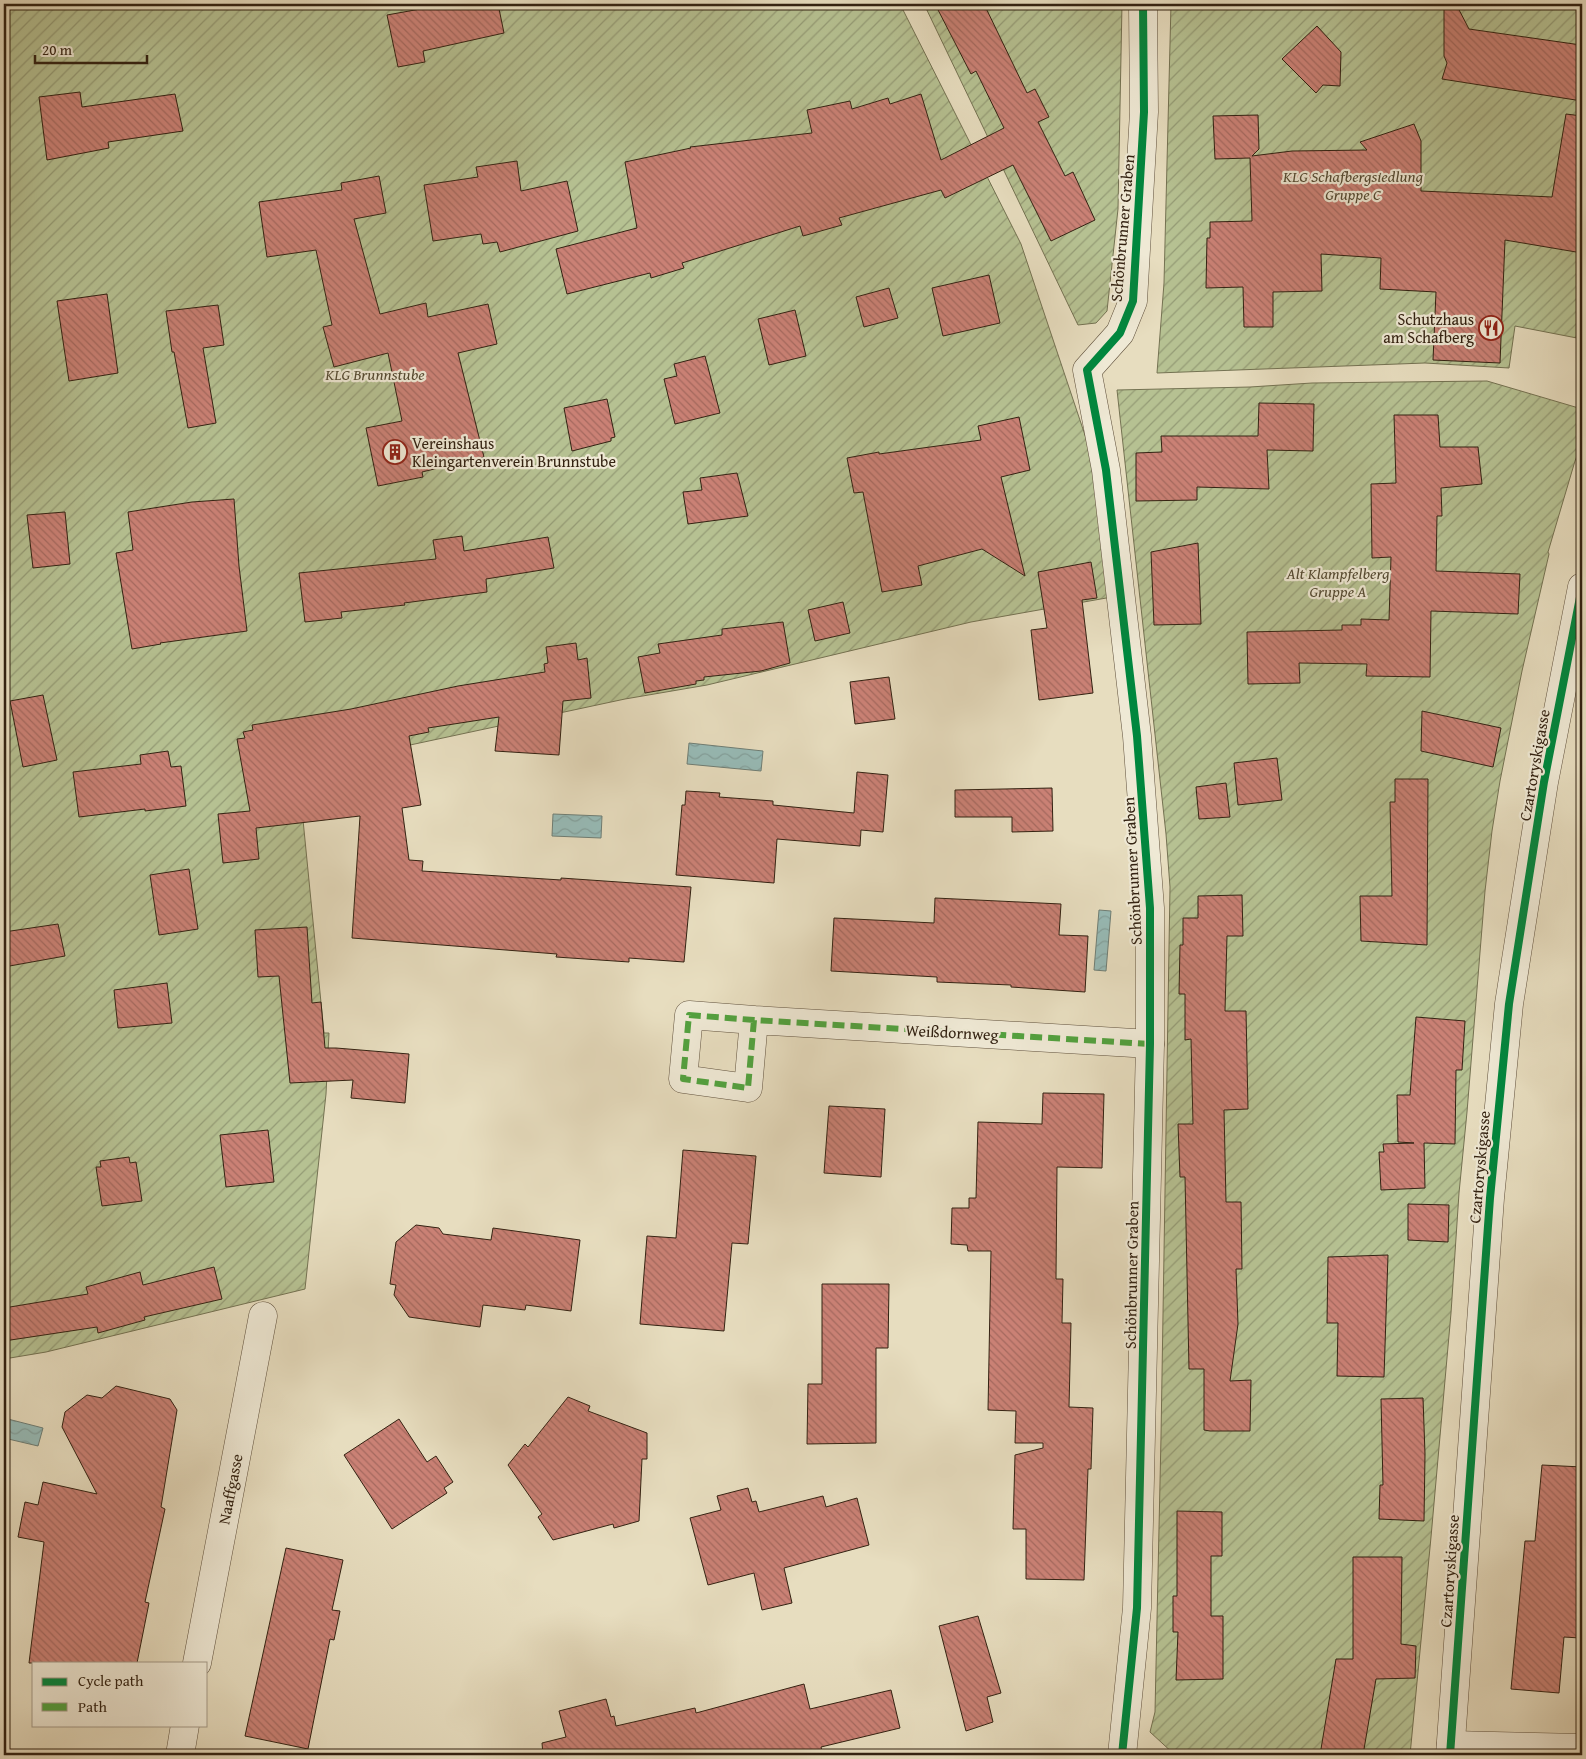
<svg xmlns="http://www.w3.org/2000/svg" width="1586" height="1759" font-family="'Gentium Book Plus',serif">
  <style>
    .garden { fill: url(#garden-furrows); stroke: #747252 }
    .water { fill: url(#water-waves); stroke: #6f7e75 }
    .building { fill: url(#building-back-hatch); stroke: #332212 }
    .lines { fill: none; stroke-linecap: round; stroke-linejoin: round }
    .minor-casing { stroke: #60513d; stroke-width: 29 }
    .minor { stroke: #efe9d5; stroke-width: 28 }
    .quiet { stroke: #52a23f; stroke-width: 6; stroke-dasharray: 12 6; stroke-linecap: butt }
    .cycleway-casing { stroke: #efe9d5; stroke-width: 11 }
    .cycleway { stroke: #00873e; stroke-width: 8 }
    .labels { text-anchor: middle; stroke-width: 4.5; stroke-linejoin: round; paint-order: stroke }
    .park-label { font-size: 16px; font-style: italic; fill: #544a32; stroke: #efe9d5 }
    .street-label { font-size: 16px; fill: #332212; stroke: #efe9d5 }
    .poi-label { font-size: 16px; fill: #332212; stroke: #efe9d5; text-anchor: end }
  </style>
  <defs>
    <pattern id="garden-furrows" width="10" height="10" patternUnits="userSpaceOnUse" patternTransform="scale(1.25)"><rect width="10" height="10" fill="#b6c192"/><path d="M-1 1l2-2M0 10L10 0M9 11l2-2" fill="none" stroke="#959c76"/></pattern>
    <pattern id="water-waves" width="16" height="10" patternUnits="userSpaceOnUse" patternTransform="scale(1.25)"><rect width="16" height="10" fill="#97bbb7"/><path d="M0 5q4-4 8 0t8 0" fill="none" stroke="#83a09c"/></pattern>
    <pattern id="building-back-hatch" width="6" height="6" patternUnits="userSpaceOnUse" patternTransform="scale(1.25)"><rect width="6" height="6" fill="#ca8175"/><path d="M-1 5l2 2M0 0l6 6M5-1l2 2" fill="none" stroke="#a5695f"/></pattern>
  </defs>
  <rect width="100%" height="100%" fill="#e7ddbf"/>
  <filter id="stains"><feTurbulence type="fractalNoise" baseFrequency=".004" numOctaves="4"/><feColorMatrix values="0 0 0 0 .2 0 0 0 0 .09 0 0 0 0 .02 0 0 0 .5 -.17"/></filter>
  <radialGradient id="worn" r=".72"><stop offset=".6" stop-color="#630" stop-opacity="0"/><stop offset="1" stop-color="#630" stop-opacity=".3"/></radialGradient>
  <g class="garden">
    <path d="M4,4H900L1021,244L1099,477L1112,597L971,622L707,685L625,699L298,769L324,1033H329L326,1094L305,1289L46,1352L4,1359Z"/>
    <path d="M924,4H1122L1118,209L1107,311L1096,323L1078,325Z"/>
    <path d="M1171,4H1582V339L1515,326L1509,368L1425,363L1157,373L1164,283Z"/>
    <path d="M1487,381L1582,409V443L1575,461L1548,552L1549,554L1522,671L1500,781L1492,831L1485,891L1467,1112L1459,1193L1451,1313L1431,1537L1410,1755H1175L1150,1732L1155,1712L1161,1437L1170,887L1166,834L1117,390L1250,387L1312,383Z"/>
  </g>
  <g class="water">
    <path d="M689,743L763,751L761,771L687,764Z"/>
    <path d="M553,814L602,816L601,838L552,836Z"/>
    <path d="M1099,910L1111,911L1106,971L1094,970Z"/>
    <path d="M4,1418L43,1428L38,1446L4,1438Z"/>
  </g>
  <g class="building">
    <path d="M448,4H498L504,33L423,51L425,62L398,67L387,15Z"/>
    <path d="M935,4H984L1027,93L1035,89L1049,117L1038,122L1065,176L1073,172L1095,220L1051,241L1013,165L945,198L941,190L839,218L842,225L803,236L800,226L682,263L684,268L651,278L650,273L567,294L556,249L637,228L625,162L691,148L690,147L812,133L807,110L850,101L852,109L888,98L890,104L921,94L941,160L1004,128L976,71L971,74Z"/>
    <path d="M1444,4H1456L1469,29L1581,45L1578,65L1582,66V101L1442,79L1447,63L1444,56Z"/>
    <path d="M1317,26L1341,52L1340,86L1323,85L1316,93L1282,59Z"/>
    <path d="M80,92L82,107L175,94L183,131L108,142L109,148L47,160L39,97Z"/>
    <path d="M1566,114L1582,116V253L1505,240L1500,363L1433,360L1436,292L1380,289L1381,258L1321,254L1322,291L1273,292V327H1244L1243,287L1206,288L1207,238H1210V222L1252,221L1250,158L1215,159L1213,116L1258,115L1259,149L1252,156L1292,151L1367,150L1360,142L1414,124L1421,141V191L1552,197Z"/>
    <path d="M517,161L521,191L567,181L578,231L500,252L497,242L483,244L481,234L433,241L424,185L478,177L476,167Z"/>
    <path d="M379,176L386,213L354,219L380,314L426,303L428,317L488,304L497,344L458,353L484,457L422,472L423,477L378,486L366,428L402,421L388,353L334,367L323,327L332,325L316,250L267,257L259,202L342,190L341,183Z"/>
    <path d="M989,275L1000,323L943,336L932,288Z"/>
    <path d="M889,288L898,318L864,327L856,297Z"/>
    <path d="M107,294L118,373L69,381L57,301Z"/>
    <path d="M218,305L224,345L203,348L216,423L188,428L174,352H172L166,311Z"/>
    <path d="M795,310L806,356L769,365L758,319Z"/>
    <path d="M705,356L720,413L675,424L664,379L677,376L674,364Z"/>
    <path d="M607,399L615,437L611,438V441L572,451L564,408Z"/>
    <path d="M1259,403L1314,404L1313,451L1267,450L1269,489L1197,487V500L1136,501V453L1162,452L1161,436H1258Z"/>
    <path d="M1394,415H1438L1440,447H1478L1482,484L1441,488L1442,516H1437L1436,571L1520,574L1518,614L1431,611L1430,677L1366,676L1367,664L1299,663L1300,683L1248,684L1247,632L1342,630V625H1361V619L1389,620L1391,557L1372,558L1371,484L1396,483Z"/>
    <path d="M1019,417L1030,470L1001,477L1025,576L982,549L918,566L922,585L882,592L863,492L854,493L847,458L879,452V454L981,440L978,426Z"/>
    <path d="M737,473L748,516L688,524L683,492L702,490L700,478Z"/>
    <path d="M234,499L239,566L247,631L160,643L161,644L132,649L116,553L133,550L128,512L192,502Z"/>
    <path d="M65,512L70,564L33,568L27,515Z"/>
    <path d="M462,536L464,551L548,537L554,568L486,579L487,592L404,603L405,605L341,612L342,618L305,622L299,573L436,559L433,540Z"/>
    <path d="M1198,543L1201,624L1154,625L1151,552Z"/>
    <path d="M1091,562L1097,598L1082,600L1093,693L1039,700L1031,630L1047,628L1038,572Z"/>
    <path d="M843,602L850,633L815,641L808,610Z"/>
    <path d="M783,622L790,663L761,671L704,677V680L696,681V684L645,693L638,657L660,653L658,644L722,635V629Z"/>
    <path d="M576,643L578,660L587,658L591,698L563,701L559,755L495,751L499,717L428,728L429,732L409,736L421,805L402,808L409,860L423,861L422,871L561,880V878L691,887L684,962L629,958V962L556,957L557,954L352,938L360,816L256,828L259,859L223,863L218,814L250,811L237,739L245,738L243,732L253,730L252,725L351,709L458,686L545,672L544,664L548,663L546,647Z"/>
    <path d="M889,677L895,719L855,724L850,682Z"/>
    <path d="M43,695L57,760L23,767L10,701Z"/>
    <path d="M1422,711L1501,728L1493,767L1421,751Z"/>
    <path d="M168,751L171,767L181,766L186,806L145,811V809L79,817L73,772L141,764L140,755Z"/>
    <path d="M1277,758L1282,800L1238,805L1234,763Z"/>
    <path d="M857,772L888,775L883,832L861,830L860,846L777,839L774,883L676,875L682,805H685L686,791L720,793L719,797L773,801V805L854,813Z"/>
    <path d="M1395,779H1428L1427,945L1361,941L1360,896H1392L1390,802H1395Z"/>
    <path d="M1226,783L1230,817L1199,819L1196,787Z"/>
    <path d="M1052,788L1053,831L1012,832V817H955V790Z"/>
    <path d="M189,869L198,929L159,935L150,875Z"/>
    <path d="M1242,895L1243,936H1227L1225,1011H1246L1248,1109L1224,1110L1226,1202H1241L1242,1269H1236L1238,1324L1230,1381L1251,1380L1250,1431H1210L1204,1430V1369H1189L1185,1177H1180L1178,1124H1193L1191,1039L1185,1040V994H1179L1180,945H1183V918H1198V896Z"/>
    <path d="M935,898L1061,904L1059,935L1088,936L1085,992L1011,987V985L937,982V977L831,971L834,918L934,923Z"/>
    <path d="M58,924L65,956L4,967V932Z"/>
    <path d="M307,927L312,1003L321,1002L325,1048H336L409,1054L405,1103L351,1098L353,1080L290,1083L279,976L258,977L255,930Z"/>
    <path d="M167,983L172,1023L118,1028L114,990Z"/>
    <path d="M1416,1017L1465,1021L1462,1070H1456L1455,1144L1424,1143L1425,1188L1381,1190L1379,1152H1384L1383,1144L1414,1143L1398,1142L1397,1095H1410Z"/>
    <path d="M1043,1093L1104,1094L1102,1168L1057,1167L1056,1279H1063L1062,1323H1071L1069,1407L1093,1408L1091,1469H1088L1084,1580L1026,1579V1529H1013L1015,1455L1043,1448V1443H1015L1016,1411L988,1410L991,1251H968L967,1245L951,1244L952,1208H969V1198H976L978,1122L1042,1124Z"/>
    <path d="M829,1106L885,1109L881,1177L824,1173Z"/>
    <path d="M268,1130L274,1182L226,1187L220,1135Z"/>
    <path d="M683,1150L756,1156L748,1244L732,1243L724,1331L640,1324L647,1236L676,1238Z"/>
    <path d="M129,1157L130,1163L136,1162L142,1201L102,1206L96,1167H101L100,1161Z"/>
    <path d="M1408,1204L1449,1205L1448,1242L1408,1240Z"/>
    <path d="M416,1225L439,1228L443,1234L491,1240L493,1228L580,1240L571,1311L526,1305L525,1310L483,1305L480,1327L409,1317L394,1295L396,1285L390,1284L396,1242Z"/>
    <path d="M1388,1255L1384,1377L1337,1376L1338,1323H1327L1328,1257Z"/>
    <path d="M214,1267L222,1299L144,1317L145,1320L98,1333L97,1327L4,1341V1308L88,1294L86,1287L140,1272L143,1285Z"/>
    <path d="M822,1284H889L888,1348H876V1443L807,1444L808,1384H822Z"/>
    <path d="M116,1386L170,1399L177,1410L161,1507L165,1509L145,1602L149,1603L137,1663H29L44,1542L18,1537L25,1502L38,1505L43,1482L97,1494L62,1427L65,1412L87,1395L102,1398Z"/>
    <path d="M568,1397L590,1406L588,1411L647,1433V1459H642L639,1521L614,1528L613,1524L553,1540L538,1517L542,1514L508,1465L525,1444L528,1447Z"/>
    <path d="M1423,1398L1425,1454L1424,1521L1379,1519L1380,1485H1383L1381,1399Z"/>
    <path d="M399,1419L427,1462L436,1456L453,1482L444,1488L447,1493L392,1529L344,1455Z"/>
    <path d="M1542,1465L1582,1467V1609L1580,1638L1564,1637L1559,1693L1511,1689L1525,1541H1535Z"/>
    <path d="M748,1488L752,1502L756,1501L759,1512L823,1496L826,1507L857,1498L869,1545L784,1568L792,1603L762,1610L754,1573L708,1585L690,1518L721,1510L717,1496Z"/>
    <path d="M1177,1511L1222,1512V1556H1211V1616H1223V1679L1176,1680L1178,1632H1173V1596H1177Z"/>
    <path d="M286,1548L343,1560L332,1610L340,1611L334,1640L330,1639L308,1749L245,1736Z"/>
    <path d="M1353,1557H1402L1401,1644L1416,1646L1415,1678L1376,1679L1363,1755H1320L1336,1659H1353Z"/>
    <path d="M978,1616L1001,1693L987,1697L993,1722L966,1731L939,1626Z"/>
    <path d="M804,1684L810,1709L891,1690L900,1728L821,1747L823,1755H543L542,1743L566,1737L559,1711L606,1699L611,1717L614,1716L616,1726L695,1708L696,1713Z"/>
  </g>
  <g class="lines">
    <defs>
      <g id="minor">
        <path d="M754,1020L748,1088L683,1079L689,1015L754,1020L1150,1044"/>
        <path d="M197,1663L263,1316"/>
        <path d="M1451,1745L1582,1748"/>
        <path d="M180,1755L185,1725"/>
        <path d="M1122,1755L1137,1608L1150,1044V908L1137,736L1106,470L1087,370L1120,333L1133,301L1144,112L1143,4"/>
        <path d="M1450,1755L1490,1198L1509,1004L1544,782L1582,587"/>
      </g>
    </defs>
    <use href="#minor" class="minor-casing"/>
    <use href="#minor" class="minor"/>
    <path class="quiet" d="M754,1020L748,1088L683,1079L689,1015L754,1020L1150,1044"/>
    <defs>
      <g id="cycleway">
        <path d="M1122,1755L1137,1608L1150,1044V908L1137,736L1106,470L1087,370L1120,333L1133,301L1144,112L1143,4"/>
        <path d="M1450,1755L1490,1198L1509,1004L1544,782L1582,587"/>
      </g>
    </defs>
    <use href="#cycleway" class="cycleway-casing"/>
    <use href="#cycleway" class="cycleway"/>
  </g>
  <defs>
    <symbol id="restaurant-ring" viewBox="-11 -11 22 22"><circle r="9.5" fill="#efe9d5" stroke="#8f2418" stroke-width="1.5"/><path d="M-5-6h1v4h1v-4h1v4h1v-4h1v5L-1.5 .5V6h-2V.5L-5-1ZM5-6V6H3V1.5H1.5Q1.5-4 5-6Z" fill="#8f2418"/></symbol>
    <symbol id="building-ring" viewBox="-11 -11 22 22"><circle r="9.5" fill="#efe9d5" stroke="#8f2418" stroke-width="1.5"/><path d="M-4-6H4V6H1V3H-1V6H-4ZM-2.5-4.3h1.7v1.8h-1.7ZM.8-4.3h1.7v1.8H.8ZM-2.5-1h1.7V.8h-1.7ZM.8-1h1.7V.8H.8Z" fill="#8f2418"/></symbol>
  </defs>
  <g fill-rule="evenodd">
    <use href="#restaurant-ring" x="1477" y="314" width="28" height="28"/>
    <use href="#building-ring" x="381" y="438" width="28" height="28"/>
  </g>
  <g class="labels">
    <g class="park-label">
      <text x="1353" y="182">KLG Schafbergsiedlung<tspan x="1353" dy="18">Gruppe C</tspan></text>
      <text x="375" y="380">KLG Brunnstube</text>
      <text x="1338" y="579">Alt Klampfelberg<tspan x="1338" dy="18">Gruppe A</tspan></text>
    </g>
    <g class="street-label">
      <text transform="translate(1122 228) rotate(-85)" y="6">Schönbrunner Graben</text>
      <text transform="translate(1534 765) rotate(-80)" y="6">Czartoryskigasse</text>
      <text transform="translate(1132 871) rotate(-93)" y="6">Schönbrunner Graben</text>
      <text transform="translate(952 1032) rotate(3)" y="6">Weißdornweg</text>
      <text transform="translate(1479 1167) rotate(-85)" y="6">Czartoryskigasse</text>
      <text transform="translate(1131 1275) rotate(-89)" y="6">Schönbrunner Graben</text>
      <text transform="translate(230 1489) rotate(-79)" y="6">Naaffgasse</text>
      <text transform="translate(1449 1571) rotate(-86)" y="6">Czartoryskigasse</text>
    </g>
    <g class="poi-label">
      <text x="1474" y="325">Schutzhaus<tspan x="1474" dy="18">am Schafberg</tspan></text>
      <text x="412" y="449" text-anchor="start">Vereinshaus<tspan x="412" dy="18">Kleingartenverein Brunnstube</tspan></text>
    </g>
  </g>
  <rect width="1586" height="1759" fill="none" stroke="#e7ddbf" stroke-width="20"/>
  <rect x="5" y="5" width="1576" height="1749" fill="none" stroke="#332212" stroke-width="2.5"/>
  <rect x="10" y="10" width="1566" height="1739" fill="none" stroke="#332212"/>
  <rect x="32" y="1662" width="175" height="65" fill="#efe9d5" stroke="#a49987"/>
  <rect x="42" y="1678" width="25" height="8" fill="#00873e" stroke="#a49987"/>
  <text x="78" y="1686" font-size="15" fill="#332212">Cycle path</text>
  <rect x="42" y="1703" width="25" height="8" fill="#52a23f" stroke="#a49987"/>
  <text x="78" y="1712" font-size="15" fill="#332212">Path</text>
  <path d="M35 55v8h112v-8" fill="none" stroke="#332212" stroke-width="2.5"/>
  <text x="42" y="55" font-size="15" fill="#332212" stroke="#efe9d5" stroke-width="4" paint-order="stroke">20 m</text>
  <rect width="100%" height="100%" filter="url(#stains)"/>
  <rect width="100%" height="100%" fill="url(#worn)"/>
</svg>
